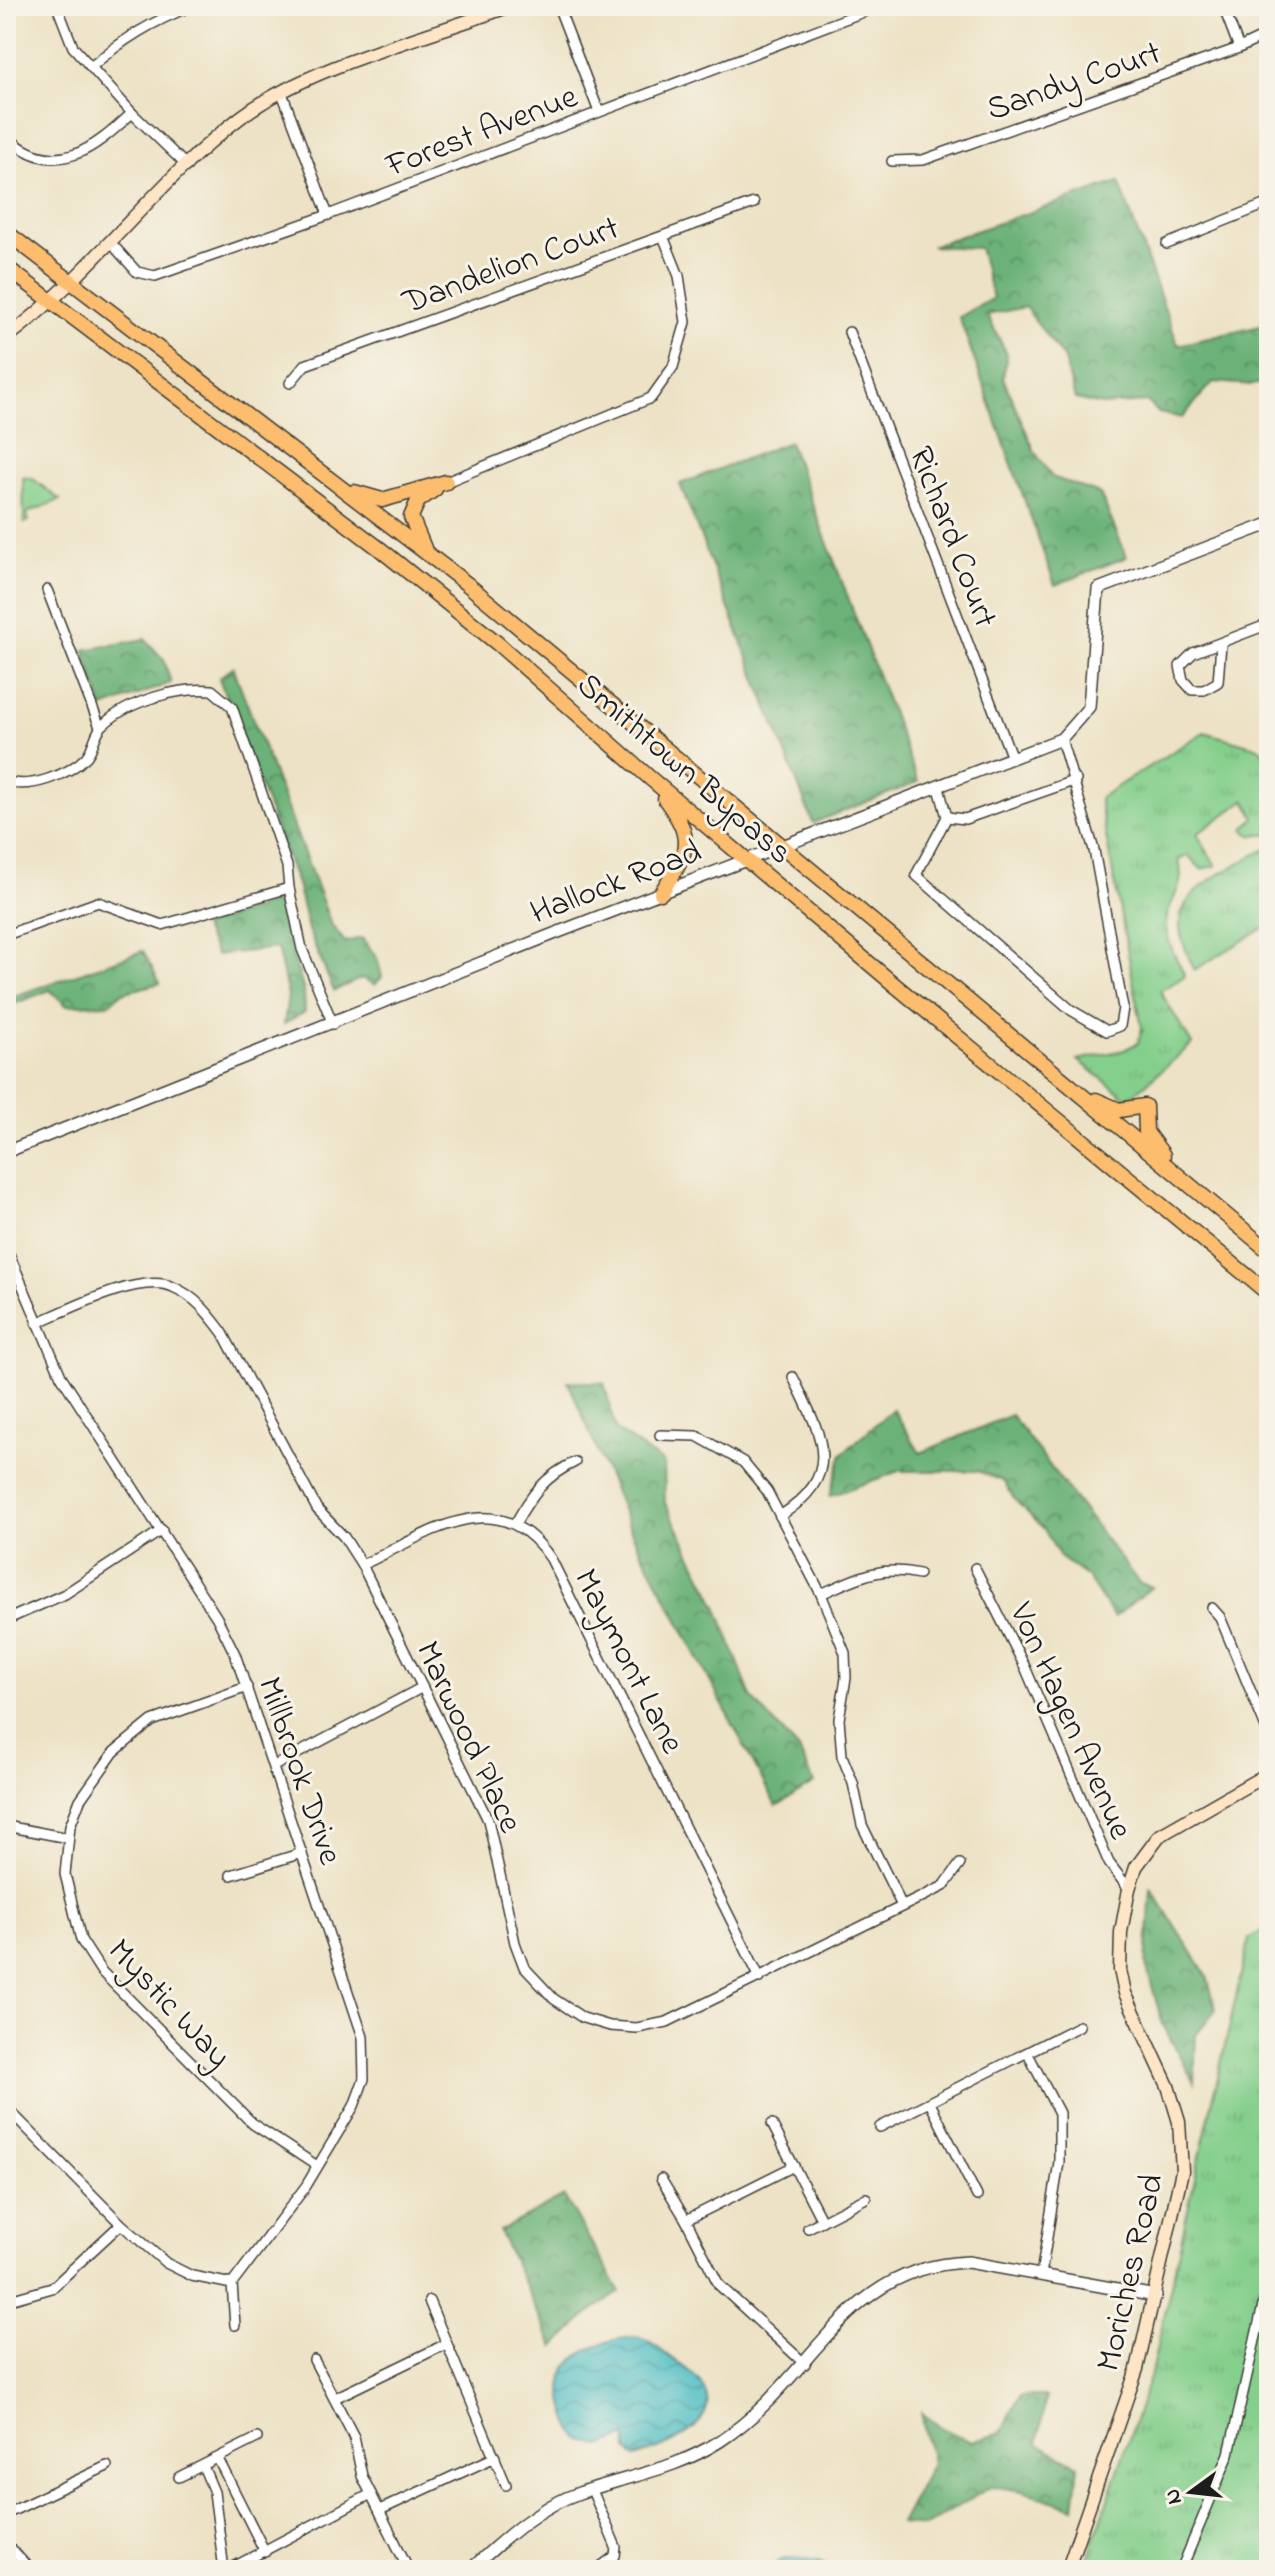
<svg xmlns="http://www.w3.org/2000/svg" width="1275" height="2576" font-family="'Indie Flower',sans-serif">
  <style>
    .grass { fill: url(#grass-tufts); stroke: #507654; stroke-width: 2 }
    .forest { fill: url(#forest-crowns); stroke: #44674a; stroke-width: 2 }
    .water { fill: url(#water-waves); stroke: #366e70; stroke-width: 2 }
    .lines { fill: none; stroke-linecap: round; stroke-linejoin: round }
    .minor-casing { stroke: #3b3a35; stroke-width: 12 }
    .tertiary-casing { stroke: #3b3a35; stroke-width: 14 }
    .secondary-casing { stroke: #3b3a35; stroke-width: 15 }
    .trunk-casing { stroke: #3b3a35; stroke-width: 17 }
    .minor { stroke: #fff; stroke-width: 9 }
    .tertiary { stroke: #fff; stroke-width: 11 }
    .secondary { stroke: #fee5c5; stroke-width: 12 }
    .trunk { stroke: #fcbd6e; stroke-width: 14 }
    .labels { text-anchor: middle; stroke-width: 6; stroke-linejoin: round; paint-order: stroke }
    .street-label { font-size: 34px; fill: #1c1c1c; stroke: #f7f3e8 }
  </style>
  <defs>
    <pattern id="grass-tufts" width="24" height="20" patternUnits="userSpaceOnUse" patternTransform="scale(2)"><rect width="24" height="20" fill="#85cf8c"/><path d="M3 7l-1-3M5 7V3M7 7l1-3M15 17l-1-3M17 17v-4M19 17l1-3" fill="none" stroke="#72b178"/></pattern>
    <pattern id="forest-crowns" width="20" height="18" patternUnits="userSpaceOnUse" patternTransform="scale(2)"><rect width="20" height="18" fill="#6cb278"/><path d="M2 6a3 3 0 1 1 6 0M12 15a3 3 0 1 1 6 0" fill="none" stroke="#589062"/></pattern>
    <pattern id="water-waves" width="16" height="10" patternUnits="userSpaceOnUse" patternTransform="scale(2)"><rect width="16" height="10" fill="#51bfc5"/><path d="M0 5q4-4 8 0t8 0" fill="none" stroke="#429a9f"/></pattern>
  </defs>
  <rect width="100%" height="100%" fill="#f7f3e8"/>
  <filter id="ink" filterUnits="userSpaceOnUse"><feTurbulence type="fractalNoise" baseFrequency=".0125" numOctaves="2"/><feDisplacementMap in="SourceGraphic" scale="16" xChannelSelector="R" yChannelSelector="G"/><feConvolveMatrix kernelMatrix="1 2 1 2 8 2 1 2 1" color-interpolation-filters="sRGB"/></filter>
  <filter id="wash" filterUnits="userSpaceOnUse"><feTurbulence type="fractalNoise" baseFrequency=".006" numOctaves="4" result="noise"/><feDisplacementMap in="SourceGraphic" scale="32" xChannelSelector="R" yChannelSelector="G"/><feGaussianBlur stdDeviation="1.8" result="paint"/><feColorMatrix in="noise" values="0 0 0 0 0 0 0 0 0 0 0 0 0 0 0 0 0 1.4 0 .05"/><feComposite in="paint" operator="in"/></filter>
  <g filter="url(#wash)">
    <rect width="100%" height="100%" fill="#ede2c5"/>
    <g class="grass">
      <path d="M23,477L33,479L60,500L27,513L29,521L24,523Z"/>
      <path d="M1204,732L1260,748L1269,763V835C1260,833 1252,840 1244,829L1255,817L1245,800L1197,834L1216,866L1201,869L1188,855L1178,860C1189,887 1165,901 1166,927C1167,944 1178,961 1185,976L1160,991L1192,1044L1128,1099L1078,1060L1124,1050L1138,1043L1142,1028L1099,798Z"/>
      <path d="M1269,847V925L1194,970C1189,957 1181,942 1180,928C1176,887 1241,864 1269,847Z"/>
      <path d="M1269,1926V2570H1084L1151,2374L1249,1939Z"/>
    </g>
    <g class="forest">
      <path d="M1119,182L1178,345L1269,324V382L1252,385L1213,382L1182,418L1159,413L1148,402L1102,405L1075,399L1064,359L1025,307L987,315L1007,354L1003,378L1035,452L1052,477L1100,494L1127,557L1055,585L959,317L993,298L979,248L931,246Z"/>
      <path d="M789,442L918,782L813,823L680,484Z"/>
      <path d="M145,639L164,660L171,683L103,708L84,650Z"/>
      <path d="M233,667L331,924L345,942L362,938L377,958L382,977L375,985L362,978L334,991L308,930L298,887L219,678Z"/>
      <path d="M277,901L304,992L305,1012L284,1024L288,996L277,948L216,955L202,927Z"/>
      <path d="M143,951L160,983L122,993L108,1004L66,1005L50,990L6,1007V999Z"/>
      <path d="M568,1381L604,1383L616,1430L664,1463L665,1503L717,1606L751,1697L799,1750L814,1783L776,1806L633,1535Z"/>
      <path d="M893,1409L920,1453L1011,1415L1139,1583L1152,1587L1114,1617L1087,1577L1060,1557L1044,1529L1015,1500L1003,1481L978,1471H899L830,1496L842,1454Z"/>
      <path d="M1151,1888L1207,1976L1216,2010L1196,2035L1194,2082L1163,2025L1146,1965Z"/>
      <path d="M564,2196L620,2292L587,2315L554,2347L499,2231Z"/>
      <path d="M1020,2396H1046L1038,2444L1079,2465L1074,2508L1023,2491L992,2486L924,2527L900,2524L932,2464L921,2412L940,2427L971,2442L1001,2433Z"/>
    </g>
    <g class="water">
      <path d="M636,2337C654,2342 663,2353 678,2363C745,2408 684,2442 635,2457L627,2450L626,2436L601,2446C593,2444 584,2443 578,2437C567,2426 557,2385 565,2371C578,2348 612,2338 636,2337Z"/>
      <path d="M793,2558L820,2561L836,2570H769L781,2560Z"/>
    </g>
  </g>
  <g filter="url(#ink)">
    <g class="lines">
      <defs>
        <g id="minor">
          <path d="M57,6L73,47L132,113L187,166"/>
          <path d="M471,6L476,19"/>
          <path d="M558,6L599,112"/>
          <path d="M1223,6L1239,48"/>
          <path d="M91,67C123,39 153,21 192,6"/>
          <path d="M282,93L328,215"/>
          <path d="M6,136C55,181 94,149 132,113"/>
          <path d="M892,161L923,160L1239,48L1269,34"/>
          <path d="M111,243L137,272L155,276L328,215L879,6"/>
          <path d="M1167,244L1269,203"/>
          <path d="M849,332L1012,758"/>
          <path d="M290,383L305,365L754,203"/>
          <path d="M446,482L651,398L673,367L686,322L679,276L663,236"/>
          <path d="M47,590L100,727"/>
          <path d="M1221,644L1218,682L1204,690H1192L1183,680L1180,666L1193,653L1269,624"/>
          <path d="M6,781C28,790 69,775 86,757C94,749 94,733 103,725C128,701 178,687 212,690L232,707L287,866L289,888L162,925L98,902L6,935"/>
          <path d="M939,788L947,817L916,875L1071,1010L1107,1031L1120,1026L1123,1008L1094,850L1061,739"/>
          <path d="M947,817L965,819L1076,780"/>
          <path d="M289,888L302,949L333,1024"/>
          <path d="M6,1247L61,1376L217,1618L235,1654L363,2037L364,2079L354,2106L306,2186L232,2284L235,2325"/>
          <path d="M37,1323C69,1309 141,1272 173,1287C195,1296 209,1314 223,1333L317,1509L344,1537L362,1565L488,1820L515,1943L524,1967L554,1999L583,2018L610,2026L637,2028L667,2022L944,1886L960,1864"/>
          <path d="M660,1435L697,1436L743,1462L767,1491L821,1594L845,1653L846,1678L839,1719L842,1756L853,1783L862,1825L902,1906"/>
          <path d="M780,1516C846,1474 821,1435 793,1377"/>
          <path d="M515,1524C531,1495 545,1476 575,1462"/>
          <path d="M362,1565C427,1535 497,1479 551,1559L760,1978"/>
          <path d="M975,1568L1025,1667L1109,1863L1129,1889"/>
          <path d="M821,1594C857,1578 878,1565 919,1574"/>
          <path d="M1212,1608L1220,1617L1269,1735"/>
          <path d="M6,1620L65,1594L162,1530"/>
          <path d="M247,1687L152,1721L114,1752L80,1800L70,1826L65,1874L81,1940L101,1971L253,2124L317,2166"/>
          <path d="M274,1766L421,1688"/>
          <path d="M6,1826L68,1838"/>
          <path d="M231,1875L302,1853"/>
          <path d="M1028,2054L1059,2113V2162L1041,2275"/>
          <path d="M930,2103L977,2196"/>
          <path d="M6,2107L121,2224L166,2263L192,2276L232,2284"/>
          <path d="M772,2124L822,2221"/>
          <path d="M880,2127L1079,2026"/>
          <path d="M661,2179L686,2220L719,2285L805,2364"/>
          <path d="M686,2220L794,2166"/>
          <path d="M808,2228L866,2198"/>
          <path d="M6,2301L52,2288L121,2224"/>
          <path d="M429,2301L506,2485"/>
          <path d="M314,2360L354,2437L362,2476L409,2570"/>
          <path d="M335,2398L446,2344"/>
          <path d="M218,2459L265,2552"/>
          <path d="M203,2466L214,2492L224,2570"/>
          <path d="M179,2477L257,2438"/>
          <path d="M592,2490L616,2547L615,2556L596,2570"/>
          <path d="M380,2510L495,2457"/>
          <path d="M6,2514L107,2466"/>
          <path d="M6,2543L30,2570"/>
          <path d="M228,2570L371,2494"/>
          <path d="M1181,2570L1229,2454L1269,2279"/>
        </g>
        <g id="tertiary">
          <path d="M6,1152L556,933L1061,739L1089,707L1098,589L1269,524"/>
          <path d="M470,2570C503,2540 536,2508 579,2493C628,2476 675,2470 720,2441C814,2380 842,2266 968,2262L1156,2296"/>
        </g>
        <g id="secondary">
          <path d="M6,338C92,274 155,182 241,117C310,65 429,37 510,6"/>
          <path d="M1067,2570L1137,2369L1182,2171L1179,2122L1168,2086L1125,1993L1120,1970L1121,1932L1129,1889L1136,1867L1159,1836L1269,1773"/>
        </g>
        <g id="trunk">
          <path d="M6,232L467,584L1269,1251"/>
          <path d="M6,267L380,549L497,643L651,779L896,986L1269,1294"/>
          <path d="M354,492L382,500L446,482"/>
          <path d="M424,548L411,517L418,501L435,489"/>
          <path d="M661,893C688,851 696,841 665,799"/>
          <path d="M1096,1100L1119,1110L1145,1106L1146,1132L1163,1155"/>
        </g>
      </defs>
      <use href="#minor" class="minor-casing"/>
      <use href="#tertiary" class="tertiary-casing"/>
      <use href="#secondary" class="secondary-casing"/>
      <use href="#trunk" class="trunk-casing"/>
      <use href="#minor" class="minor"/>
      <use href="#tertiary" class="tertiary"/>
      <use href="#secondary" class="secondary"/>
      <use href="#trunk" class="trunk"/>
    </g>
  </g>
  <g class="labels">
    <g class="street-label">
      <text transform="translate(1073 79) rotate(-19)" y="12">Sandy Court</text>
      <text transform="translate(481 129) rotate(-21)" y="12">Forest Avenue</text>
      <text transform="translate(510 263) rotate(-20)" y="12">Dandelion Court</text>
      <text transform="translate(955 536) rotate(69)" y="12">Richard Court</text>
      <text transform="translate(686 767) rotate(41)" y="12">Smithtown Bypass</text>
      <text transform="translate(615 880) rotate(-21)" y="12">Hallock Road</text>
      <text transform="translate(631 1660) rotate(63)" y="12">Maymont Lane</text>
      <text transform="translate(1073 1720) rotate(66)" y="12">Von Hagen Avenue</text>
      <text transform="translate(471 1736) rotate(65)" y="12">Marwood Place</text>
      <text transform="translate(302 1770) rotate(71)" y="12">Millbrook Drive</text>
      <text transform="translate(171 2002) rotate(47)" y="12">Mystic Way</text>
      <text transform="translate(1128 2272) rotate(-77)" y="12">Moriches Road</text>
    </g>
  </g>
  <rect width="1275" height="2576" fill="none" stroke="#f7f3e8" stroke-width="32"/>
  <g transform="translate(1191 2492) rotate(255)" stroke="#f7f3e8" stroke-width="6" paint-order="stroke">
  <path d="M0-6L14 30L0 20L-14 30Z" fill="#1c1c1c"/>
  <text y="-12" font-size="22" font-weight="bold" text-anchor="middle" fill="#1c1c1c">N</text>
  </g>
</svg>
